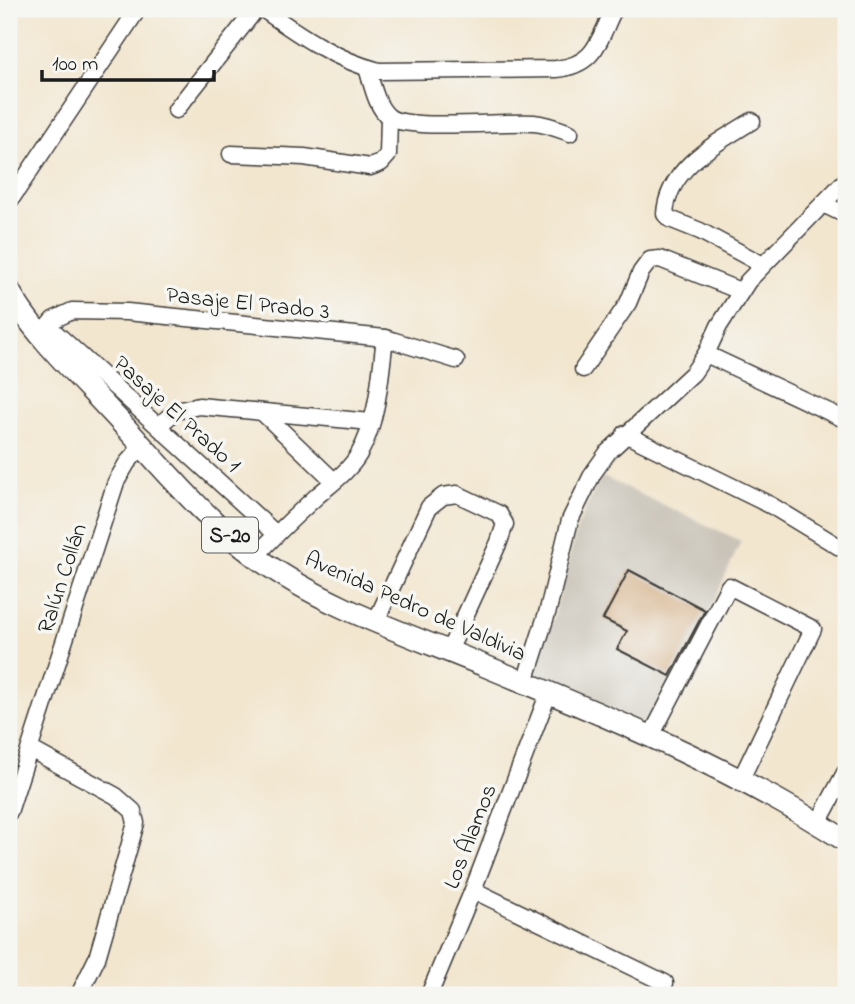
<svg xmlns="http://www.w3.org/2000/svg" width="855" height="1004" font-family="'Indie Flower',sans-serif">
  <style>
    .industrial { fill: #c9c3b8 }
    .building { fill: #cea375 }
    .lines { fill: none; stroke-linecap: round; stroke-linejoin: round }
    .minor-casing { stroke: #3c3a37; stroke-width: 19 }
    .major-casing { stroke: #3c3a37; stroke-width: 24 }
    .minor { stroke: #fff; stroke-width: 16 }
    .major { stroke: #fff; stroke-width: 21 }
    .labels { text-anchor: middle; stroke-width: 7; stroke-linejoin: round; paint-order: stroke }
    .shield { fill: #f6f6f2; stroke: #5d5d5c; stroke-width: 2 }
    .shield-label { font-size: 21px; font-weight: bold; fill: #1c1c1c }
    .street-label { font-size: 23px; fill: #1c1c1c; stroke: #f6f6f2 }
  </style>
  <rect width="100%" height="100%" fill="#f6f6f2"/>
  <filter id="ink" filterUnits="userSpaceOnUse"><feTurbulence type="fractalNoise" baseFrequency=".0143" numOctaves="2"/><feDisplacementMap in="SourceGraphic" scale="14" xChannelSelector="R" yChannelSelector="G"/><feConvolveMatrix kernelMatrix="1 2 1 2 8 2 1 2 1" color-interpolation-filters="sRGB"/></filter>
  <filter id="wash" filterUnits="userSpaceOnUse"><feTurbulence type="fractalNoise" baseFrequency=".00686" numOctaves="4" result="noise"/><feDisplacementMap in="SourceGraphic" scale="28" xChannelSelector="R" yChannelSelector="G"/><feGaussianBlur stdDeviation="1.57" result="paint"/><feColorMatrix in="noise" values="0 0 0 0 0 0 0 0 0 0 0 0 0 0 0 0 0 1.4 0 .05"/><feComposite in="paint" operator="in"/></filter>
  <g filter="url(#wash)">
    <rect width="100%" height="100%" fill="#f2e6cf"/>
    <path class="industrial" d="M601,476L741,541L714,601L650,727L536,676L538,663L555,613L577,528Z"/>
    <g id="blocks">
      <path class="building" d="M629,570L705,610L670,676L617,649L627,631L603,619Z"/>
    </g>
  </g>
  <g filter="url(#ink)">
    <use href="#blocks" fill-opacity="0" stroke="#3c3a37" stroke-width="2"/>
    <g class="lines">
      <defs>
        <g id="minor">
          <path d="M263,9C299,35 336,60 379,71L556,69C596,65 598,41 614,9"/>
          <path d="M367,68C372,83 376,107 389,117C407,131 506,121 534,123C546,124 559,129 570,133"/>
          <path d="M176,110L256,9"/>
          <path d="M752,121C717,143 668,167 665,214L670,219L700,231L763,265"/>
          <path d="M231,154L304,157L370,167L381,163L388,155L389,118"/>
          <path d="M9,202L138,9"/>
          <path d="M823,204L846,215"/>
          <path d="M48,326L276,534"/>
          <path d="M42,334L53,320L72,311L127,312L385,338L456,360"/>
          <path d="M706,354L846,420"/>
          <path d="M583,369L628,303L641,272L650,260L660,259L740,291"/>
          <path d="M262,412L334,481"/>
          <path d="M159,425L176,411L199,406L371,422"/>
          <path d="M625,434L772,506L846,551"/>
          <path d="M256,556C275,535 296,515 317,496C332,483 349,471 359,454C378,421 380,376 385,338"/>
          <path d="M376,621L429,507L443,496L457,494L499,514L505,524L499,542L449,651"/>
          <path d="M525,682L548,610L570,520L593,473L608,452L693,373L706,354L719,326L748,281L846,180"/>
          <path d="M651,736L729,586L813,629L741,779"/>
          <path d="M30,749L116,796L133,811L136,823L97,958L79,995"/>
          <path d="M9,812L116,482L127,463L143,445"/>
          <path d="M818,823L846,771"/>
          <path d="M473,890L665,983"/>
          <path d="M429,995L473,890L549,692"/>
        </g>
        <path id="major" d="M9,290C31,332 81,379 114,415C159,463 203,518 256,557C324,607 408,634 485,666C609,717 733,768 846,841"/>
      </defs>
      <use href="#minor" class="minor-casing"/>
      <use href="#major" class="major-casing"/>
      <use href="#minor" class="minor"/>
      <use href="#major" class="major"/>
    </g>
  </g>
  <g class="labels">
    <rect class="shield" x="202" y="517.5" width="56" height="35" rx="5"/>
    <g class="shield-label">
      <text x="230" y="542">S-20</text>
    </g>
    <g class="street-label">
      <text transform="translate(248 302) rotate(6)" y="8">Pasaje El Prado 3</text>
      <text transform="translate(178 413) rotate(42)" y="8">Pasaje El Prado 1</text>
      <text transform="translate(61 578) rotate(-72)" y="8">Ralún Collán</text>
      <text transform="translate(416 605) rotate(24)" y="8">Avenida Pedro de Valdivia</text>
      <text transform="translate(469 836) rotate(-69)" y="8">Los Álamos</text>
    </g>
  </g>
  <rect width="855" height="1004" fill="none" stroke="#f6f6f2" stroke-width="35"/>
  <path d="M42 70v10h172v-10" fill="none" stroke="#1c1c1c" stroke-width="3.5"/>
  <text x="52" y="70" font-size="21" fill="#1c1c1c" stroke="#f6f6f2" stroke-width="5" paint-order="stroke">100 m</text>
</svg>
